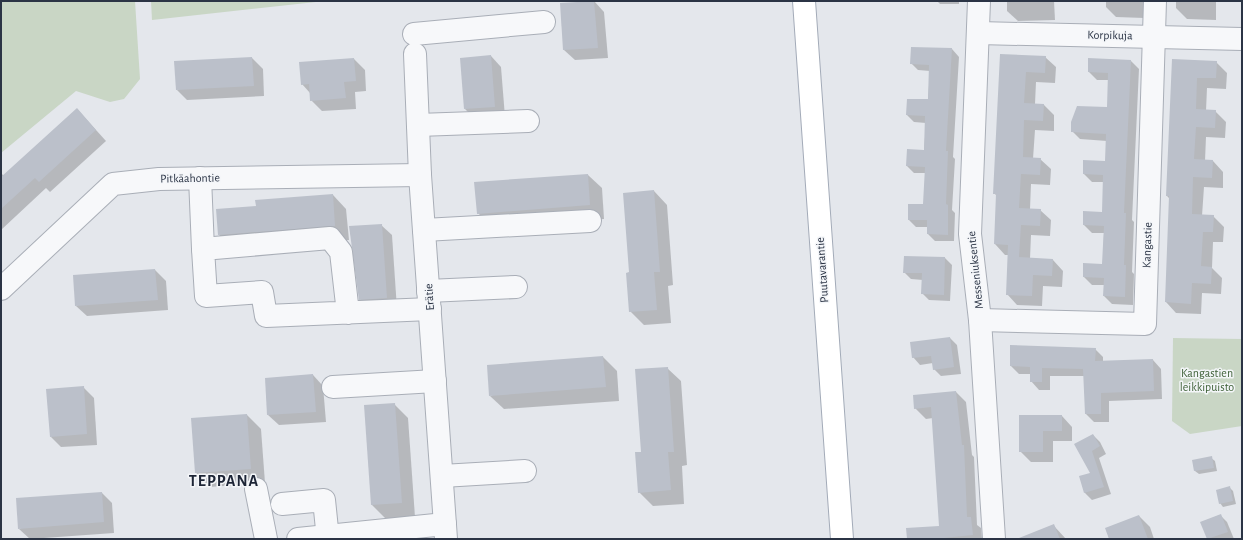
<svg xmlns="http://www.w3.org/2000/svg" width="1243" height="540" font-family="'Alegreya Sans',sans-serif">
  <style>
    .green { fill: #c9d6c5 }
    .shadow { fill: #0003 }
    .building { fill: #bbc0ca }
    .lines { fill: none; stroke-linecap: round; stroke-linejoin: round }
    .minor-casing { stroke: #a9aeb7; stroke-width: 24 }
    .major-casing { stroke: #a3abb8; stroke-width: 24 }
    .minor { stroke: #f7f8fa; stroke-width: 22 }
    .major { stroke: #fff; stroke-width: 22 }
    .labels { text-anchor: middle; stroke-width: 3; stroke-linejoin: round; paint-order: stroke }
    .street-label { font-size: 12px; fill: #2b3445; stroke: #f4f6f9 }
    .park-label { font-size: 12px; fill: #3f6138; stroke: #f4f6f9 }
    .district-label { font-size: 16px; font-weight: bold; letter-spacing: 1px; fill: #1d2536; stroke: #f4f6f9 }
  </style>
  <rect width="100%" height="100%" fill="#e4e7ec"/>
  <g class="green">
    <path d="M1,1H135L140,79L124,99L110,102L76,91L1,153Z"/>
    <path d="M151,1H325L152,20Z"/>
    <path d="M1173,338L1242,339V426L1190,434L1172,421Z"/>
  </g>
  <g class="shadow">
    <path d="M594,1L604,12L608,58L575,60L564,50Z"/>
    <path d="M937,1H959V4H940Z"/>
    <path d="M1007,1H1054L1055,20L1018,21L1007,11Z"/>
    <path d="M1106,1H1144V18L1116,17L1106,7Z"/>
    <path d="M1176,1H1216V20L1187,19L1176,8Z"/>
    <path d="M952,49L959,57L953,157L955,159L952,210L955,213L954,241H935L928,234V227H916L909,220L924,205L926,173H914L907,166L924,151L926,123L914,122L907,115L928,100L930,71L918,70L911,63Z"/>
    <path d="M1001,55L1045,57L1056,67L1055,83L1036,82L1035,104L1044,105L1054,115V131L1035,130L1033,159H1040L1051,169L1050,185L1031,184L1030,209L1040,210L1051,220L1050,236L1031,235L1030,259L1053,260L1063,271L1062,287L1043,286L1042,306L1017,305L1007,294L1009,255H1005L995,244L997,196L994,193Z"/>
    <path d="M491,56L501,67L505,117L476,120L465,109Z"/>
    <path d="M252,58L263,69L264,96L187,100L177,90Z"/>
    <path d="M354,59L365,70L366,91L355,92L356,109L322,111L311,100L310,93L302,84Z"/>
    <path d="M1173,60L1216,62L1227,73L1226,89L1207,88L1206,111H1215L1226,122L1225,138L1206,137L1205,161H1213L1223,172V188L1204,187L1202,216H1213L1224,227L1223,242H1213L1212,268L1222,278L1221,294L1202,293L1201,314L1176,313L1166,302L1170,199L1167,196Z"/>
    <path d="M1131,61L1139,69L1132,220L1134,222L1132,272L1134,274L1133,305L1112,304L1104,296V285H1092L1084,277L1103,265L1104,233H1092L1084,225L1103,213L1104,182H1092L1084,174L1106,162L1107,141L1080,139L1072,131L1108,108L1109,80H1097L1089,72Z"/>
    <path d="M77,109L106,141L50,192L46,188L1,230V173L4,176Z"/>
    <path d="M588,175L602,188L604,219L491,227L478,213Z"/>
    <path d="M654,191L667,205L673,285L668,286L671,323L644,325L630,311V273Z"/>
    <path d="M333,195L346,209L349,240L233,248L219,235L257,207Z"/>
    <path d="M381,225L392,235L397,309L371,310L360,299Z"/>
    <path d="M945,258L952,265L950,301L929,300L922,293L923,280L911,279L904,272Z"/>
    <path d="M155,270L166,281L168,310L87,316L76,306Z"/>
    <path d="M950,338L957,345L961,374L941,376L934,369L933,363L920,365L913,357Z"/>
    <path d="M1095,349L1103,357V362L1153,360L1161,369L1162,399L1109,401V422H1094L1086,414L1084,376H1050V390H1039L1031,381V374H1019L1011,366Z"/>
    <path d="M603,357L617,371L619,401L504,409L490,396Z"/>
    <path d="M667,368L681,381L687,465L682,466L684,504L653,506L639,492L642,453Z"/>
    <path d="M313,375L323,386L326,422L279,425L268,415Z"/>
    <path d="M83,387L94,398L97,445L61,447L51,437Z"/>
    <path d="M956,392L966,402L972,455L974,457L977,525L981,528L982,539H908L940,527L933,418L926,419L915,408Z"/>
    <path d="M394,404L408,418L415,517L386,519L372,505L365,406Z"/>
    <path d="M247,415L261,429L265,483L209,487L196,473Z"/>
    <path d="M1020,416H1062L1072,427V441H1053V462H1031L1020,451Z"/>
    <path d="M1093,435L1100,442L1106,454L1099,458L1111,494L1092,500L1085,493L1080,477L1092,473L1076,445Z"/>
    <path d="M1211,458L1215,461L1217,471L1199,474L1195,471L1194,461Z"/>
    <path d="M1230,488L1233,491L1236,504L1223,507L1220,503Z"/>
    <path d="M102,493L112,503L114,533L30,539L19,529Z"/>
    <path d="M1220,515L1227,522L1234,539H1208L1202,522Z"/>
    <path d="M1139,516L1150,527L1154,539H1110Z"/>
    <path d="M1054,526L1066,539H1021Z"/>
  </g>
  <g class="building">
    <path d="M594,1L598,48L563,50L560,3Z"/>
    <path d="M911,47L952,48L946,151H948L946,204L948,205V235L927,234V220H908V204H923L925,167L906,166L907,149L924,150L925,116L906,115L907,99H928L929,65L910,64Z"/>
    <path d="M1000,54L1046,56L1045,73L1026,72L1024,103L1044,104L1043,121L1024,120L1023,157L1041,158L1040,175L1021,174L1019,208L1041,209L1040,226L1021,225L1019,257L1053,259L1052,276L1033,275L1032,296L1006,295L1008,245L994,244L996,194H993Z"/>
    <path d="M491,55L495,107L464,109L460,58Z"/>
    <path d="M252,57L254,86L176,90L174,61Z"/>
    <path d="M354,58L356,81L344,82L346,98L310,101L309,84L301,85L299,62Z"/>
    <path d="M1088,58L1131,60L1124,213H1126L1124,265H1126L1125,297L1103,296L1104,278L1083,277V263L1102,264L1104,226L1083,225V211L1102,212L1103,175L1083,174V160L1105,161L1106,134L1071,132V122L1077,106L1107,107L1108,73L1088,72Z"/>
    <path d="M1172,59L1217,61L1216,78H1197L1196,109L1216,110L1215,128L1196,127L1194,159L1213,160L1212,178L1193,177L1192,214L1214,215L1213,232H1203L1201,266L1212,267L1211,284L1192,283L1191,304L1165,302L1169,196H1166Z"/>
    <path d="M77,108L96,130L39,182L35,178L1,209V177Z"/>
    <path d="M588,174L590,205L477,214L474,182Z"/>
    <path d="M654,190L660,272H654L657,310L629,312L626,273L629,272L623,193Z"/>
    <path d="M333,194L335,226L218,235L216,209L256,206L255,200Z"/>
    <path d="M382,224L387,298L359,300L349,226Z"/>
    <path d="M904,256L945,257L944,295L921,294L922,273H903Z"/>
    <path d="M155,269L158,300L75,306L73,275Z"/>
    <path d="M950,337L954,367L933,370L931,356L912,358L910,342Z"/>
    <path d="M1010,345L1096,348L1095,361L1153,359L1154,391L1101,393V414H1085L1083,369L1042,368V382H1030V367L1010,366Z"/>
    <path d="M603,356L606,387L489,396L487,365Z"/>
    <path d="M668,367L674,452H668L671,490L638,493L635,452H641L635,369Z"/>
    <path d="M313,374L316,412L267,415L265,378Z"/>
    <path d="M84,386L87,434L50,437L46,389Z"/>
    <path d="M956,391L962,445H964L967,517H971L973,535L934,539H907L906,528L939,526L931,407L914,409L913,395Z"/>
    <path d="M395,403L402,503L371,505L364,405Z"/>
    <path d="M247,414L251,469L195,473L191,418Z"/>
    <path d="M1019,415H1062V431H1043V452H1019Z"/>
    <path d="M1093,434L1100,446L1092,451L1104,487L1084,493L1079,476L1090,473L1074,444Z"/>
    <path d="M1212,456L1214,468L1194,471L1192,460Z"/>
    <path d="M1230,486L1233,501L1219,504L1216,490Z"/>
    <path d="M102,492L104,522L18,529L16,498Z"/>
    <path d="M1221,514L1228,532L1207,539L1200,522Z"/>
    <path d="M1139,515L1148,539H1109L1105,528Z"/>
    <path d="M1054,524L1060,539H1019V538Z"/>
  </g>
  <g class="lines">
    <defs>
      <g id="minor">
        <path d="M979,1L970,234L980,320L994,539"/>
        <path d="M978,33L1242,39"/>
        <path d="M414,34L544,22"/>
        <path d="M415,54L420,175L446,539"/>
        <path d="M418,125L528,121"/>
        <path d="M200,178L203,249"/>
        <path d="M424,230L590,221"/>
        <path d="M1,289L113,184L159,179L420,175"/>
        <path d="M428,291L516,287"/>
        <path d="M348,313L341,252L330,238L203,249L206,296L262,292L266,316L430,309"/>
        <path d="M980,320L1145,324L1155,1"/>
        <path d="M333,387L435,381"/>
        <path d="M442,476L525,471"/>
        <path d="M256,489L266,539"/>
        <path d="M282,504L324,500L328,539"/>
        <path d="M298,539L445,524"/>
      </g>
      <path id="major" d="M804,1L842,539"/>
    </defs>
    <use href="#minor" class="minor-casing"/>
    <use href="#major" class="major-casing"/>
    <use href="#minor" class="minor"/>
    <use href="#major" class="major"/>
  </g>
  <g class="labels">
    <g class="street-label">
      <text transform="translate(1110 35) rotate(1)" y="4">Korpikuja</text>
      <text transform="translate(190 178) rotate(-1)" y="4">Pitkäahontie</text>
      <text transform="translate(1147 245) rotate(-88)" y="4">Kangastie</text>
      <text transform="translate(822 270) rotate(-94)" y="4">Puutavarantie</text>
      <text transform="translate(975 270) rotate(-96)" y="4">Messeniuksentie</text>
      <text transform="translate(429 297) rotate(-94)" y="4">Erätie</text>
    </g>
    <g class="park-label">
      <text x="1207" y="377">Kangastien<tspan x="1207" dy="14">leikkipuisto</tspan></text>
    </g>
    <g class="district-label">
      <text x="224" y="486">TEPPANA</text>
    </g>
  </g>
  <rect width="1243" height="540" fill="none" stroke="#2b3445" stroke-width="4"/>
</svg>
